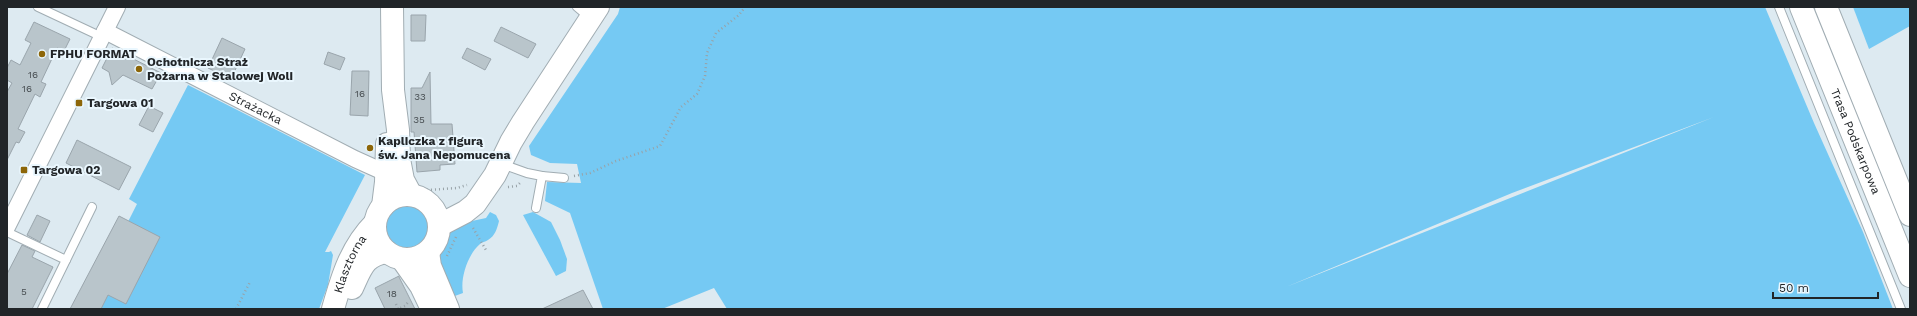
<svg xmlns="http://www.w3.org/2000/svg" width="1917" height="316" font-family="'Work Sans',sans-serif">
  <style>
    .green { fill: #75c9f3; fill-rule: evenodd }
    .building { fill: #b9c5cb; stroke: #9aa5ac }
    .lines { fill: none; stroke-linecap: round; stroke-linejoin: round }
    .lane-casing { stroke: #a1adb3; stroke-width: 10 }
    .street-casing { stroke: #a1adb3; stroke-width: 18 }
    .secondary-casing { stroke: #a1adb3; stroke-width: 24 }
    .primary-casing { stroke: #a1adb3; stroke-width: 24 }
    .path { stroke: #98a2a7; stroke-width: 2.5; stroke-dasharray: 1 3; stroke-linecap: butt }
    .lane { stroke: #fff; stroke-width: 8 }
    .street { stroke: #fff; stroke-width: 16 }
    .secondary { stroke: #fff; stroke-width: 22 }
    .primary { stroke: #fff; stroke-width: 22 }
    .poi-dot { fill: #8d6609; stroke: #eaf7fe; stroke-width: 1.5 }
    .labels { text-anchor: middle; stroke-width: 4; stroke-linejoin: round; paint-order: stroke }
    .number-label { font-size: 10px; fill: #474d51 }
    .poi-label { font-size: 12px; font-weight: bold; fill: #212528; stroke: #eaf7fe; text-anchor: start }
    .street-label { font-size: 12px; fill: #212528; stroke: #eaf7fe }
  </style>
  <rect width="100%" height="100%" fill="#ddeaf1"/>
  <g class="green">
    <path d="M620,7H1765L1814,123L1863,232L1893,309H727L714,288L662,309H603L570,213L545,201L547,182L581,183L577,164L550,163L531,155L529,146L618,14ZM1714,117L1286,287L1512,193Z"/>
    <path d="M1853,7H1910V26L1869,49Z"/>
    <path d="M188,85L365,175L325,252H329L331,251L333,255L328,285L319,309H84L137,204L129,199Z"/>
    <circle cx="408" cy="226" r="22"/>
    <path d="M490,212L496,215L499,221C497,229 495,236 488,240C485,242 482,242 480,244C468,254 460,278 463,293L452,297L436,258L448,229L460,220L472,221L486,218Z"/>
    <path d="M533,212L551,222L560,240L567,259L566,271L556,276L523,215Z"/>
  </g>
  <g class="building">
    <path d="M411,15H426L425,41H411Z"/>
    <path d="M34,22L70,39L64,51L57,48L41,82L46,84L40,97L35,94L18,129L25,132L19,143L16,142L7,160V92L12,83L7,80V68L11,60L20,65L31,43L25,40Z"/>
    <path d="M501,27L536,44L528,58L494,41Z"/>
    <path d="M222,38L245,49L231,79L208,68Z"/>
    <path d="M112,48L161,73L152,89L123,75L112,85L109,72L102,68Z"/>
    <path d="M467,48L491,59L485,70L462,58Z"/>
    <path d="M328,52L345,58L340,70L324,64Z"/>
    <path d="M352,71H369L368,116L350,115Z"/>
    <path d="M430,72L431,124H452L455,164L440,165V170L417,172L414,132H411V88H422Z"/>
    <path d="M149,106L163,113L153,132L139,125Z"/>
    <path d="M77,140L131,167L119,190L66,163Z"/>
    <path d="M37,215L50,221L40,242L27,235Z"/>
    <path d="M119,216L160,237L126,304L108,295L101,309H70Z"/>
    <path d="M22,245L35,251L32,257L53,267L32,309H7V274Z"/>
    <path d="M399,276V277L415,309H385L375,288Z"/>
    <path d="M583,290L593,309H542Z"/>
  </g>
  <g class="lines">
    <defs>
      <g id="lane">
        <path d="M38,7L102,37"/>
        <path d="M577,7L590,18"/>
        <path d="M1779,7L1901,309"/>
        <path d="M502,164L527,173L542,176L536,208"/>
        <path d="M542,176L564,178"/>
        <path d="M7,232L66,260L42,309"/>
        <path d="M66,260L92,207"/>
      </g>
      <g id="street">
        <path id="s1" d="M105,31L355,159L386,173"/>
        <path d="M7,227L117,7"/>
      </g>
      <g id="secondary">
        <path d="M392,7L393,90L398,130L399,159L403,180L411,195"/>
        <circle cx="407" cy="227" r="32"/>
        <path d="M383,206L386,182L387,144"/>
        <path d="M440,225L465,212L475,204L495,175L511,142L523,122L598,7"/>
        <path d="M428,252L430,266L448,309"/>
        <path d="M402,259L421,286L432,309"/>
        <path d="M352,288C361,269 364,255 387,252"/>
        <path id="s2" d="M333,309C342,277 351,247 375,223"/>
      </g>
      <g id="primary">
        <path id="s3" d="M1801,7L1910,276"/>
        <path d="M1826,7L1910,215"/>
      </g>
    </defs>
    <use href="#lane" class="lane-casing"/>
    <use href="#street" class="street-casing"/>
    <use href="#secondary" class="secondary-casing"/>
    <use href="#primary" class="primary-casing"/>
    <g class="path">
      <path d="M574,176L590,173L616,161L660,146L681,107L697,94L705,76L707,53L716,33L739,15L745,7"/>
      <path d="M508,187L517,186L521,182"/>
      <path d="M427,190L457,188L467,185"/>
      <path d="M473,228L486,250"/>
      <path d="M447,256L456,237"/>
      <path d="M396,304L398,309L405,306L409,301"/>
      <path d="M236,309L250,282"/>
    </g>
    <use href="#lane" class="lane"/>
    <use href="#street" class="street"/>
    <use href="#secondary" class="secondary"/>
    <use href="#primary" class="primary"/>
  </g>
  <g class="poi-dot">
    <circle cx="42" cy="54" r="4"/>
    <circle cx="139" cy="69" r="4"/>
    <rect x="75" y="99" width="8" height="8" rx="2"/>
    <circle cx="370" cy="148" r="4"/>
    <rect x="20" y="166" width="8" height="8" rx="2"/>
  </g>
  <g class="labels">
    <g class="number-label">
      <text x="33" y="78">16</text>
      <text x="27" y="92">16</text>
      <text x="360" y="97">16</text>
      <text x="420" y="100">33</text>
      <text x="419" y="123">35</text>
      <text x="24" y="295">5</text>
      <text x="392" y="297">18</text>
    </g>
    <g class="poi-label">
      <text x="50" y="58">FPHU FORMAT</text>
      <text x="147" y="66">Ochotnicza Straż<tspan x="147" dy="14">Pożarna w Stalowej Woli</tspan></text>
      <text x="87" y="107">Targowa 01</text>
      <text x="378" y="145">Kapliczka z figurą<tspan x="378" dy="14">św. Jana Nepomucena</tspan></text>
      <text x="32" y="174">Targowa 02</text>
    </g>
    <g class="street-label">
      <text dy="4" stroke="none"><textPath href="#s1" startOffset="169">Strażacka</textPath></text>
      <text dy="4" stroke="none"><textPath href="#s3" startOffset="145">Trasa Podskarpowa</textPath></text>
      <text dy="4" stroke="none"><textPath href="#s2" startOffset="48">Klasztorna</textPath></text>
    </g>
  </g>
  <rect width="1917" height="316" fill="none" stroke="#212528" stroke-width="16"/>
  <path d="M1773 292v6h105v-6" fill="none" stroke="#212528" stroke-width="2"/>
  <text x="1779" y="292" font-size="12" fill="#212528" stroke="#eaf7fe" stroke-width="3" paint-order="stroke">50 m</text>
</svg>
